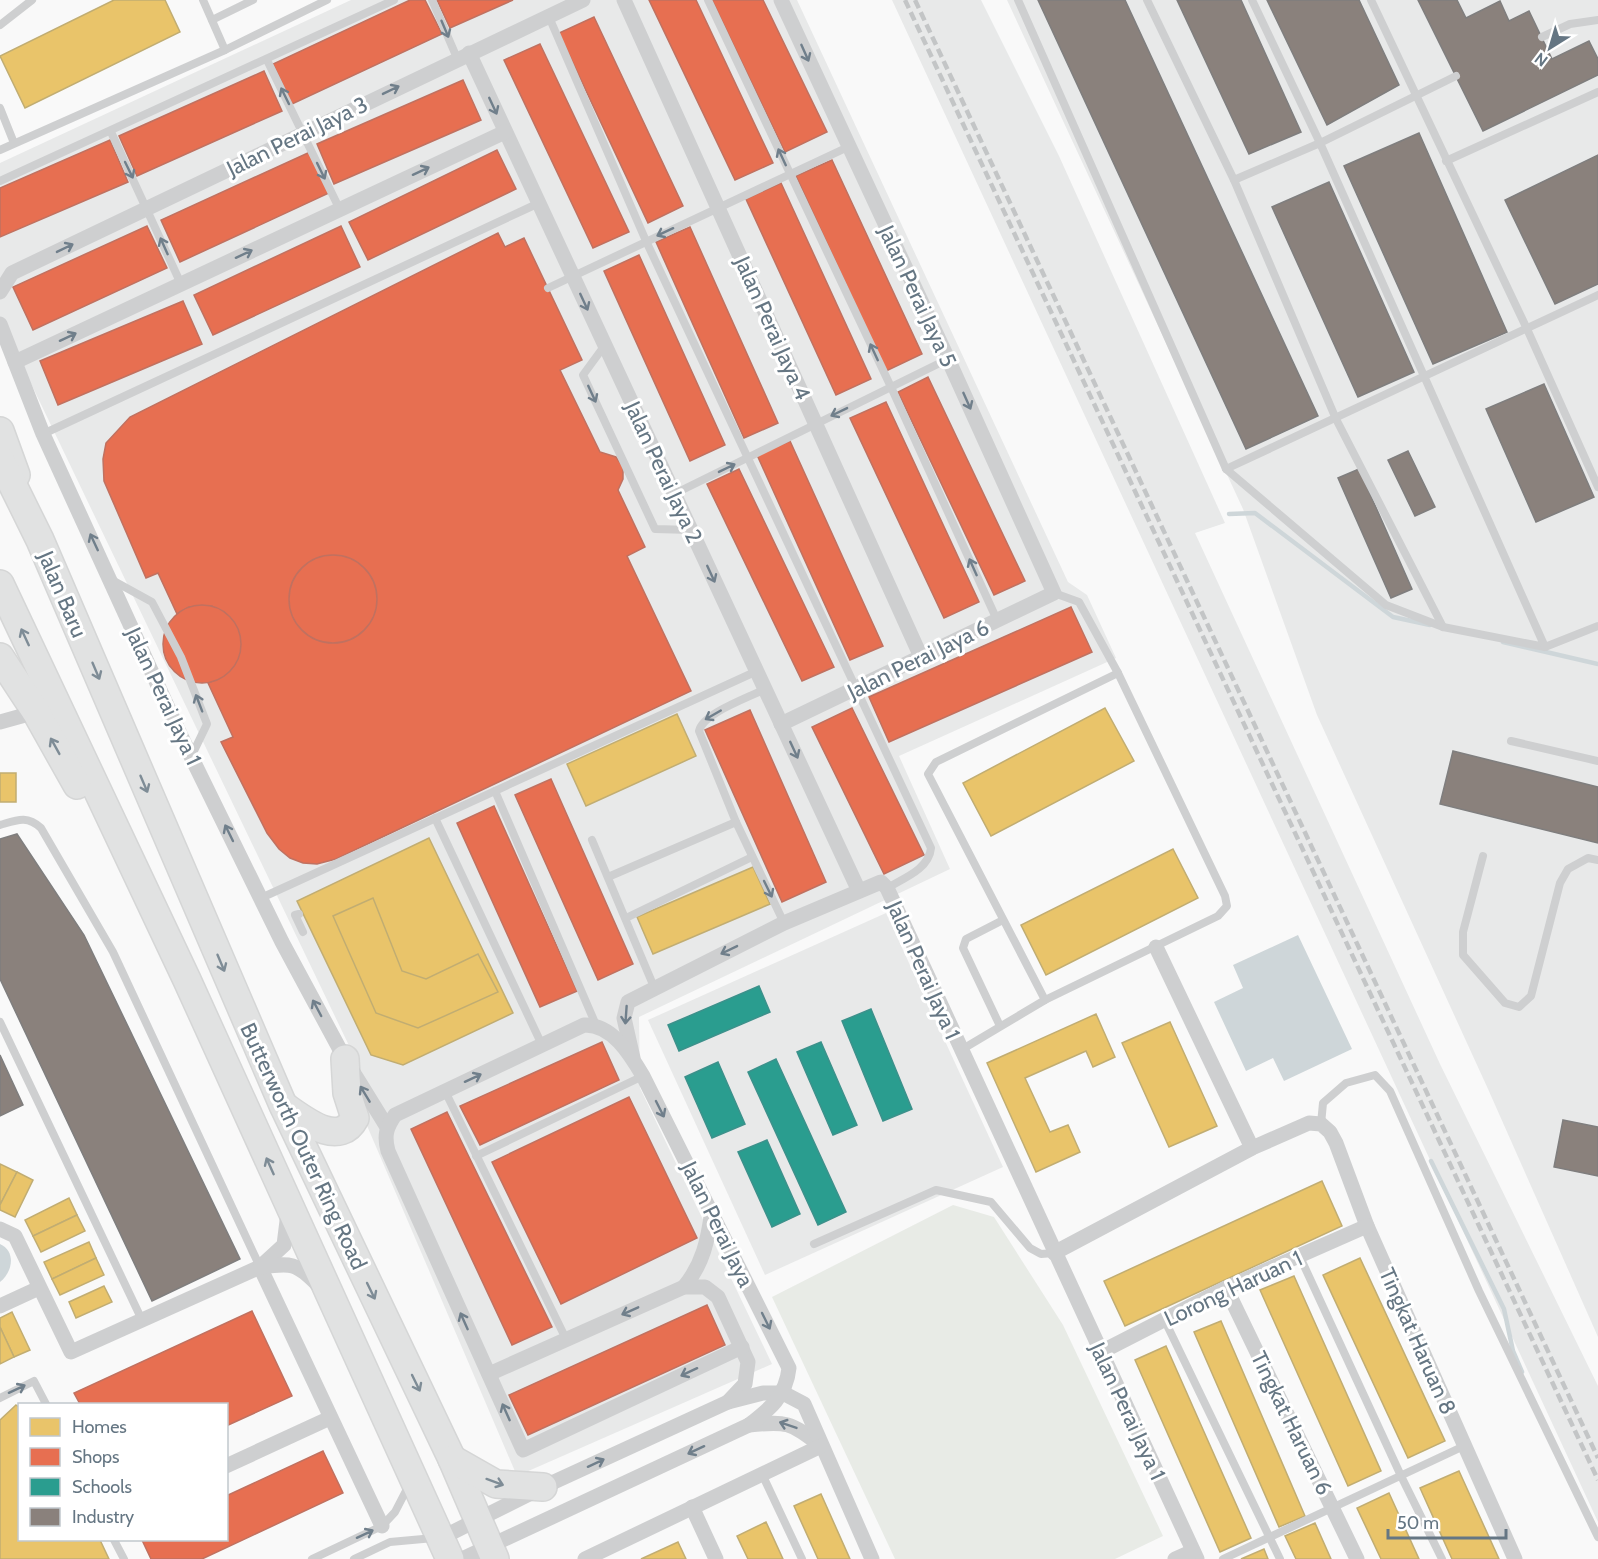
<svg xmlns="http://www.w3.org/2000/svg" width="1598" height="1559" font-family="Cabin,sans-serif">
  <style>
    .built { fill: #e8e9e9 }
    .green { fill: #e8ebe6 }
    .water { fill: #ced6d9 }
    .homes { fill: #e9c46a; stroke: #c1ad72; stroke-width: 1.5 }
    .shops { fill: #e76f51; stroke: #c07160; stroke-width: 1.5 }
    .schools { fill: #2a9d8f; stroke: #3c918b; stroke-width: 1.5 }
    .industry { fill: #8a817c; stroke: #7f7e7e; stroke-width: 1.5 }
    .lines { fill: none; stroke-linecap: round; stroke-linejoin: round }
    .stream { stroke: #ced6d9; stroke-width: 4.5 }
    .highway-casing { stroke: #d5d6d6; stroke-width: 30 }
    .lane { stroke: #cecfd0; stroke-width: 8 }
    .street { stroke: #cecfd0; stroke-width: 15 }
    .highway { stroke: #e1e2e2; stroke-width: 27 }
    .rail { stroke: #c3c5c6; stroke-width: 4.5; stroke-dasharray: 9 4.5; stroke-linecap: butt }
    .oneway { stroke: #707f8b }
    .oneway2 { stroke: #7e8c96 }
    .labels { text-anchor: middle; stroke-width: 6; stroke-linejoin: round; paint-order: stroke }
    .street-label { font-size: 22px; fill: #657683; stroke: #fff }
  </style>
  <rect width="100%" height="100%" fill="#f9f9f9"/>
  <g class="built">
    <path d="M351,0H797L1068,582L1087,595L1116,658L899,756L950,869L639,1017L640,1088L772,1364L517,1476L365,1121L366,1081L0,319V163Z"/>
    <path d="M892,0H981L1059,156L1225,523L1195,533L1440,1064L1598,1386V1522Z"/>
    <path d="M1007,0H1598V1337L1488,1089L1317,715L1243,509Z"/>
    <path d="M886,913L1003,1167L765,1275L648,1020Z"/>
  </g>
  <path class="green" d="M953,1205L994,1217L1063,1325L1163,1536L1115,1559H895L772,1297Z"/>
  <g class="water">
    <path d="M1298,935L1352,1049L1284,1081L1273,1058L1246,1071L1214,1002L1243,988L1233,965Z"/>
    <path d="M0,1244C16,1251 13,1272 0,1282Z"/>
  </g>
  <g class="homes">
    <path d="M114,0H165L180,32L25,108L0,56Z"/>
    <path d="M1105,708L1134,761L991,836L963,783Z"/>
    <path d="M677,714L696,756L586,806L567,764Z"/>
    <rect x="0" y="773" width="16" height="29"/>
    <path d="M429,838L513,1013L403,1065L371,1055L297,901Z"/>
    <path d="M1173,849L1198,898L1046,975L1021,925Z"/>
    <path d="M753,867L770,904L653,954L637,917Z"/>
    <path d="M373,898L402,971L426,979L478,954L498,992L418,1028L376,1013L333,916Z"/>
    <path d="M1096,1014L1115,1057L1093,1067L1086,1051L1025,1078L1050,1132L1068,1125L1080,1152L1036,1172L987,1063Z"/>
    <path d="M1170,1022L1217,1126L1169,1147L1122,1043Z"/>
    <path d="M0,1164L17,1172L0,1205Z"/>
    <path d="M17,1172L33,1180L15,1217L0,1210V1205Z"/>
    <path d="M1322,1181L1342,1226L1125,1326L1104,1281Z"/>
    <path d="M69,1198L77,1215L33,1236L25,1220Z"/>
    <path d="M77,1215L85,1231L41,1252L33,1236Z"/>
    <path d="M89,1242L96,1258L52,1279L44,1262Z"/>
    <path d="M96,1258L104,1275L60,1295L52,1279Z"/>
    <path d="M1360,1258L1445,1441L1408,1458L1323,1275Z"/>
    <path d="M1294,1276L1381,1471L1348,1486L1260,1290Z"/>
    <path d="M104,1286L112,1302L76,1318L69,1302Z"/>
    <path d="M12,1312L30,1350L14,1357L0,1327V1318Z"/>
    <path d="M1221,1321L1305,1516L1279,1527L1194,1332Z"/>
    <path d="M0,1327L14,1357L0,1364Z"/>
    <path d="M1166,1346L1251,1538L1220,1552L1135,1360Z"/>
    <path d="M16,1405L20,1408V1540H100L109,1559H0V1420Z"/>
    <path d="M1459,1471L1499,1559H1452L1420,1488Z"/>
    <path d="M1389,1493L1419,1559H1381L1357,1508Z"/>
    <path d="M821,1494L850,1559H818L794,1506Z"/>
    <path d="M766,1522L783,1559H748L737,1536Z"/>
    <path d="M1315,1523L1331,1559H1296L1285,1536Z"/>
    <path d="M678,1542L686,1559H641Z"/>
    <path d="M1264,1549L1268,1559H1241Z"/>
  </g>
  <g class="shops">
    <path d="M410,0H425L442,34L292,104L273,64Z"/>
    <path d="M437,0H513L450,28Z"/>
    <path d="M649,0H696L773,163L735,180Z"/>
    <path d="M712,0H763L827,132L785,152Z"/>
    <path d="M594,17L683,206L648,223L559,33Z"/>
    <path d="M540,44L629,232L593,248L504,60Z"/>
    <path d="M264,71L282,111L137,176L119,136Z"/>
    <path d="M463,80L481,120L334,184L317,144Z"/>
    <path d="M110,140L128,182L0,237V188Z"/>
    <path d="M497,150L516,189L368,260L349,222Z"/>
    <path d="M310,152L329,193L180,262L161,220Z"/>
    <path d="M832,160L922,354L886,371L796,176Z"/>
    <path d="M781,183L871,379L836,395L746,199Z"/>
    <path d="M147,226L167,268L33,330L13,287Z"/>
    <path d="M341,226L360,267L213,335L194,295Z"/>
    <path d="M690,227L778,423L744,438L656,242Z"/>
    <path d="M498,233L505,247L524,238L582,360L560,370L600,452L616,457L623,467V479L618,490L645,547L627,556L691,691L336,859L317,864L303,863L290,858L279,849L267,833L221,742L233,737L208,683L220,678L236,662L240,640L237,628L231,619L212,606L189,607L177,614L158,573L146,578L104,481L103,459L106,443L130,417Z"/>
    <path d="M639,255L725,445L690,461L604,271Z"/>
    <path d="M183,301L202,344L58,405L40,361Z"/>
    <path d="M928,377L1025,581L994,595L898,392Z"/>
    <path d="M886,402L979,602L944,618L850,418Z"/>
    <path d="M790,441L883,646L850,660L757,455Z"/>
    <path d="M739,469L834,667L802,681L707,484Z"/>
    <circle cx="333" cy="599" r="44"/>
    <circle cx="202" cy="644" r="39"/>
    <path d="M1071,607L1092,652L889,742L869,697Z"/>
    <path d="M852,708L924,855L884,874L812,727Z"/>
    <path d="M750,710L826,882L782,902L705,730Z"/>
    <path d="M551,779L633,964L598,980L515,795Z"/>
    <path d="M494,806L577,991L540,1007L457,823Z"/>
    <path d="M602,1042L619,1080L480,1145L460,1106Z"/>
    <path d="M629,1097L697,1238L561,1304L492,1162Z"/>
    <path d="M447,1112L552,1327L512,1345L411,1129Z"/>
    <path d="M707,1305L725,1345L528,1435L509,1395Z"/>
    <path d="M252,1311L292,1396L226,1426V1404H80L74,1393Z"/>
    <path d="M323,1451L343,1493L202,1559H151L142,1540H226V1496Z"/>
  </g>
  <g class="schools">
    <path d="M759,986L770,1012L679,1051L668,1025Z"/>
    <path d="M871,1009L912,1109L883,1121L842,1021Z"/>
    <path d="M821,1042L857,1125L833,1135L797,1052Z"/>
    <path d="M776,1059L846,1212L818,1225L748,1072Z"/>
    <path d="M718,1062L745,1124L712,1138L685,1077Z"/>
    <path d="M767,1140L800,1214L772,1227L738,1152Z"/>
  </g>
  <g class="industry">
    <path d="M1038,0H1125L1318,416L1246,449Z"/>
    <path d="M1177,0H1241L1301,132L1249,154Z"/>
    <path d="M1267,0H1359L1399,85L1327,125Z"/>
    <path d="M1418,0H1457L1466,18L1500,1L1509,21L1529,11L1552,59L1589,41L1598,59V75L1483,131Z"/>
    <path d="M1419,133L1507,332L1433,364L1344,166Z"/>
    <path d="M1598,155V284L1555,304L1505,200Z"/>
    <path d="M1329,182L1414,372L1358,397L1272,207Z"/>
    <path d="M1544,384L1594,497L1536,522L1486,409Z"/>
    <path d="M1408,451L1435,507L1415,516L1388,460Z"/>
    <path d="M1359,469L1412,589L1391,598L1338,478Z"/>
    <path d="M1453,751L1598,787V843L1440,804Z"/>
    <path d="M17,834L84,935L240,1259L152,1301L0,979V839Z"/>
    <path d="M0,1055L23,1105L0,1116Z"/>
    <path d="M1563,1120L1598,1127V1176L1554,1167Z"/>
  </g>
  <g class="lines">
    <g class="stream">
      <path d="M1229,514L1255,513L1393,617L1430,625"/>
      <path d="M1503,642L1598,664"/>
      <path d="M1431,1161L1504,1309L1513,1351L1522,1372"/>
    </g>
    <defs>
      <g id="highway">
        <path d="M0,431L16,475"/>
        <path d="M0,459L40,540L283,1105L452,1459L495,1559"/>
        <path d="M0,584L187,980L450,1559"/>
        <path d="M0,657L36,712L77,785"/>
        <path d="M284,1106C303,1119 339,1149 355,1118L347,1093L345,1059"/>
        <path d="M452,1459L496,1484L543,1487"/>
      </g>
    </defs>
    <use href="#highway" class="highway-casing"/>
    <g class="lane">
      <path d="M203,0L225,50"/>
      <path d="M432,0L457,58"/>
      <path d="M708,0L891,387L997,620"/>
      <path d="M1018,0L1226,469L1598,295"/>
      <path d="M1147,0L1234,180"/>
      <path d="M1371,0L1527,329L1598,487"/>
      <path d="M549,17L646,241L931,848C929,869 904,878 887,888"/>
      <path d="M212,20L253,0"/>
      <path d="M0,25L32,0"/>
      <path d="M1542,37L1570,24L1598,20"/>
      <path d="M267,60L340,210"/>
      <path d="M0,108L14,143"/>
      <path d="M111,132L181,284"/>
      <path d="M0,150L225,50L327,0"/>
      <path d="M1446,161L1598,92"/>
      <path d="M0,181L394,0"/>
      <path d="M548,288L848,147"/>
      <path d="M605,345L583,375L655,529L691,530"/>
      <path d="M43,434L539,203"/>
      <path d="M1226,469L1386,605L1443,627L1545,647L1320,143L1252,0"/>
      <path d="M674,494L948,359"/>
      <path d="M112,580L152,602L181,657L207,724L192,755"/>
      <path d="M1443,627L1336,419L1234,180L1320,143L1456,76"/>
      <path d="M1545,647L1598,626"/>
      <path d="M765,689C748,698 703,713 699,731L736,822L784,923"/>
      <path d="M1511,741L1598,761"/>
      <path d="M495,791L596,1025"/>
      <path d="M435,818L542,1045"/>
      <path d="M0,825C17,820 27,815 41,828L113,952L260,1267"/>
      <path d="M592,840L654,987"/>
      <path d="M1483,856L1463,932V955L1505,1003L1519,1007L1531,996L1560,883L1568,869L1588,858L1598,860"/>
      <path d="M608,877L736,822"/>
      <path d="M261,898L757,671"/>
      <path d="M299,914L295,915L303,932"/>
      <path d="M626,918L752,857"/>
      <path d="M1045,1000L928,774L936,762L1118,673"/>
      <path d="M0,1022L142,1320"/>
      <path d="M1000,1026L963,948L966,939L1003,920"/>
      <path d="M961,1050L1045,1000L1218,916L1227,906L1225,896L1118,673L1079,602L1054,593"/>
      <path d="M445,1091L566,1339"/>
      <path d="M1321,1124L1323,1103L1346,1083L1375,1075L1390,1091L1479,1291L1598,1537"/>
      <path d="M476,1156L643,1076"/>
      <path d="M814,1244L936,1190L991,1202L1030,1248L1041,1254L1054,1253"/>
      <path d="M1300,1257L1402,1478L1442,1559"/>
      <path d="M1165,1321L1280,1559"/>
      <path d="M0,1398L34,1381L46,1404"/>
      <path d="M762,1474L802,1559"/>
      <path d="M114,1540L124,1559"/>
      <path d="M312,1559L382,1526L395,1512L409,1485"/>
      <path d="M354,1559L390,1542L434,1538"/>
      <path d="M1223,1559L1464,1446"/>
    </g>
    <g class="street">
      <path d="M624,0L921,657"/>
      <path d="M781,0L948,359L1054,593L781,724"/>
      <path d="M469,53L859,891"/>
      <path d="M0,292L12,273L583,0"/>
      <path d="M0,324L43,434L181,736L282,942L345,1059L387,1127"/>
      <path d="M15,362L505,132"/>
      <path d="M0,722L36,712"/>
      <path d="M1156,947L1252,1148"/>
      <path d="M633,1058L624,1018L628,1002L784,923L881,882L887,888L1197,1559"/>
      <path d="M0,1229L15,1236L71,1352L260,1267L284,1245L288,1213"/>
      <path d="M1054,1253L1252,1148L1309,1123L1321,1124L1330,1132L1336,1143L1367,1226L1515,1559"/>
      <path d="M260,1267L382,1526"/>
      <path d="M260,1267C291,1263 296,1262 318,1285"/>
      <path d="M684,1287C703,1264 708,1240 712,1210"/>
      <path d="M1226,1288L1357,1559"/>
      <path d="M0,1306L39,1288"/>
      <path d="M1101,1352L1226,1288L1367,1226"/>
      <path d="M489,1374L684,1287H705L718,1297L748,1362L745,1384L728,1402"/>
      <path d="M749,1425C787,1421 790,1422 820,1445"/>
      <path d="M226,1466L330,1418"/>
      <path d="M692,1507L716,1559"/>
      <path d="M441,1538L543,1487L728,1402L763,1393H783L804,1404L872,1559"/>
      <path d="M462,1559L749,1425C770,1409 786,1396 789,1368L643,1076C630,1054 612,1024 584,1025L395,1115C386,1128 384,1136 388,1151L523,1450L742,1347"/>
      <path d="M585,1559L821,1446"/>
      <path d="M1175,1559L1193,1551"/>
    </g>
    <use href="#highway" class="highway"/>
    <g class="rail">
      <path d="M905,0L1598,1480"/>
      <path d="M915,0L1598,1458"/>
    </g>
  </g>
  <defs><path id="oneway-shaft" d="M-6 0H5M1.5-3L5.5 0L1.5 3" fill="none" stroke-width="1.6" stroke-linecap="round" stroke-linejoin="round" transform="scale(1.5)"/></defs>
  <g class="oneway">
    <use href="#oneway-shaft" transform="translate(445 29) rotate(67)"/>
    <use href="#oneway-shaft" transform="translate(805 53) rotate(66)"/>
    <use href="#oneway-shaft" transform="translate(391 90) rotate(-26)"/>
    <use href="#oneway-shaft" transform="translate(285 96) rotate(-116)"/>
    <use href="#oneway-shaft" transform="translate(493 106) rotate(65)"/>
    <use href="#oneway-shaft" transform="translate(782 157) rotate(-115)"/>
    <use href="#oneway-shaft" transform="translate(129 170) rotate(64)"/>
    <use href="#oneway-shaft" transform="translate(321 171) rotate(64)"/>
    <use href="#oneway-shaft" transform="translate(421 171) rotate(-25)"/>
    <use href="#oneway-shaft" transform="translate(665 232) rotate(155)"/>
    <use href="#oneway-shaft" transform="translate(164 246) rotate(-114)"/>
    <use href="#oneway-shaft" transform="translate(65 248) rotate(-26)"/>
    <use href="#oneway-shaft" transform="translate(244 254) rotate(-25)"/>
    <use href="#oneway-shaft" transform="translate(584 302) rotate(65)"/>
    <use href="#oneway-shaft" transform="translate(68 337) rotate(-25)"/>
    <use href="#oneway-shaft" transform="translate(874 352) rotate(-115)"/>
    <use href="#oneway-shaft" transform="translate(592 394) rotate(65)"/>
    <use href="#oneway-shaft" transform="translate(967 401) rotate(66)"/>
    <use href="#oneway-shaft" transform="translate(839 412) rotate(154)"/>
    <use href="#oneway-shaft" transform="translate(727 468) rotate(-26)"/>
    <use href="#oneway-shaft" transform="translate(94 542) rotate(-115)"/>
    <use href="#oneway-shaft" transform="translate(973 567) rotate(-114)"/>
    <use href="#oneway-shaft" transform="translate(711 574) rotate(65)"/>
    <use href="#oneway-shaft" transform="translate(199 703) rotate(-111)"/>
    <use href="#oneway-shaft" transform="translate(713 715) rotate(150)"/>
    <use href="#oneway-shaft" transform="translate(794 750) rotate(65)"/>
    <use href="#oneway-shaft" transform="translate(229 833) rotate(-116)"/>
    <use href="#oneway-shaft" transform="translate(768 889) rotate(64)"/>
    <use href="#oneway-shaft" transform="translate(729 950) rotate(154)"/>
    <use href="#oneway-shaft" transform="translate(317 1008) rotate(-118)"/>
    <use href="#oneway-shaft" transform="translate(626 1015) rotate(94)"/>
    <use href="#oneway-shaft" transform="translate(473 1078) rotate(-25)"/>
    <use href="#oneway-shaft" transform="translate(365 1094) rotate(-121)"/>
    <use href="#oneway-shaft" transform="translate(660 1109) rotate(63)"/>
    <use href="#oneway-shaft" transform="translate(630 1311) rotate(156)"/>
    <use href="#oneway-shaft" transform="translate(464 1321) rotate(-114)"/>
    <use href="#oneway-shaft" transform="translate(766 1321) rotate(64)"/>
    <use href="#oneway-shaft" transform="translate(689 1372) rotate(155)"/>
    <use href="#oneway-shaft" transform="translate(17 1389) rotate(-25)"/>
    <use href="#oneway-shaft" transform="translate(506 1412) rotate(-114)"/>
    <use href="#oneway-shaft" transform="translate(788 1425) rotate(-161)"/>
    <use href="#oneway-shaft" transform="translate(696 1450) rotate(155)"/>
    <use href="#oneway-shaft" transform="translate(596 1463) rotate(-25)"/>
    <use href="#oneway-shaft" transform="translate(365 1534) rotate(-25)"/>
  </g>
  <g class="oneway2">
    <use href="#oneway-shaft" transform="translate(25 637) rotate(-115)"/>
    <use href="#oneway-shaft" transform="translate(96 671) rotate(67)"/>
    <use href="#oneway-shaft" transform="translate(55 746) rotate(-119)"/>
    <use href="#oneway-shaft" transform="translate(144 784) rotate(67)"/>
    <use href="#oneway-shaft" transform="translate(221 963) rotate(67)"/>
    <use href="#oneway-shaft" transform="translate(270 1166) rotate(-114)"/>
    <use href="#oneway-shaft" transform="translate(371 1291) rotate(64)"/>
    <use href="#oneway-shaft" transform="translate(416 1383) rotate(64)"/>
    <use href="#oneway-shaft" transform="translate(495 1482) rotate(20)"/>
  </g>
  <g class="labels">
    <g class="street-label">
      <text transform="translate(297 136) rotate(-26)" y="8">Jalan Perai Jaya 3</text>
      <text transform="translate(918 296) rotate(65)" y="8">Jalan Perai Jaya 5</text>
      <text transform="translate(773 328) rotate(66)" y="8">Jalan Perai Jaya 4</text>
      <text transform="translate(664 472) rotate(65)" y="8">Jalan Perai Jaya 2</text>
      <text transform="translate(63 594) rotate(67)" y="8">Jalan Baru</text>
      <text transform="translate(918 659) rotate(-26)" y="8">Jalan Perai Jaya 6</text>
      <text transform="translate(164 696) rotate(65)" y="8">Jalan Perai Jaya 1</text>
      <text transform="translate(924 970) rotate(66)" y="8">Jalan Perai Jaya 1</text>
      <text transform="translate(304 1146) rotate(65)" y="8">Butterworth Outer Ring Road</text>
      <text transform="translate(718 1224) rotate(64)" y="8">Jalan Perai Jaya</text>
      <text transform="translate(1233 1288) rotate(-25)" y="8">Lorong Haruan 1</text>
      <text transform="translate(1418 1341) rotate(66)" y="8">Tingkat Haruan 8</text>
      <text transform="translate(1128 1411) rotate(65)" y="8">Jalan Perai Jaya 1</text>
      <text transform="translate(1292 1423) rotate(64)" y="8">Tingkat Haruan 6</text>
    </g>
  </g>
  <rect x="18" y="1403" width="210" height="138" fill="#ffffff" stroke="#c1c8cd" stroke-width="1.5"/>
  <rect x="30" y="1418" width="30" height="18" fill="#e9c46a" stroke="#c1c8cd" stroke-width="1.5"/>
  <text x="72" y="1433" font-size="18" fill="#657683">Homes</text>
  <rect x="30" y="1448" width="30" height="18" fill="#e76f51" stroke="#c1c8cd" stroke-width="1.5"/>
  <text x="72" y="1463" font-size="18" fill="#657683">Shops</text>
  <rect x="30" y="1478" width="30" height="18" fill="#2a9d8f" stroke="#c1c8cd" stroke-width="1.5"/>
  <text x="72" y="1493" font-size="18" fill="#657683">Schools</text>
  <rect x="30" y="1508" width="30" height="18" fill="#8a817c" stroke="#c1c8cd" stroke-width="1.5"/>
  <text x="72" y="1523" font-size="18" fill="#657683">Industry</text>
  <g transform="translate(1550 48) rotate(217)" stroke="#ffffff" stroke-width="4.5" paint-order="stroke">
  <path d="M0-4.5L10 22L0 15L-10 22Z" fill="#657683"/>
  <text y="-9" font-size="16" font-weight="bold" text-anchor="middle" fill="#657683">N</text>
  </g>
  <path d="M1388 1529v9h118v-9" fill="none" stroke="#657683" stroke-width="3"/>
  <text x="1397" y="1529" font-size="18" fill="#657683" stroke="#ffffff" stroke-width="4.5" paint-order="stroke">50 m</text>
</svg>
